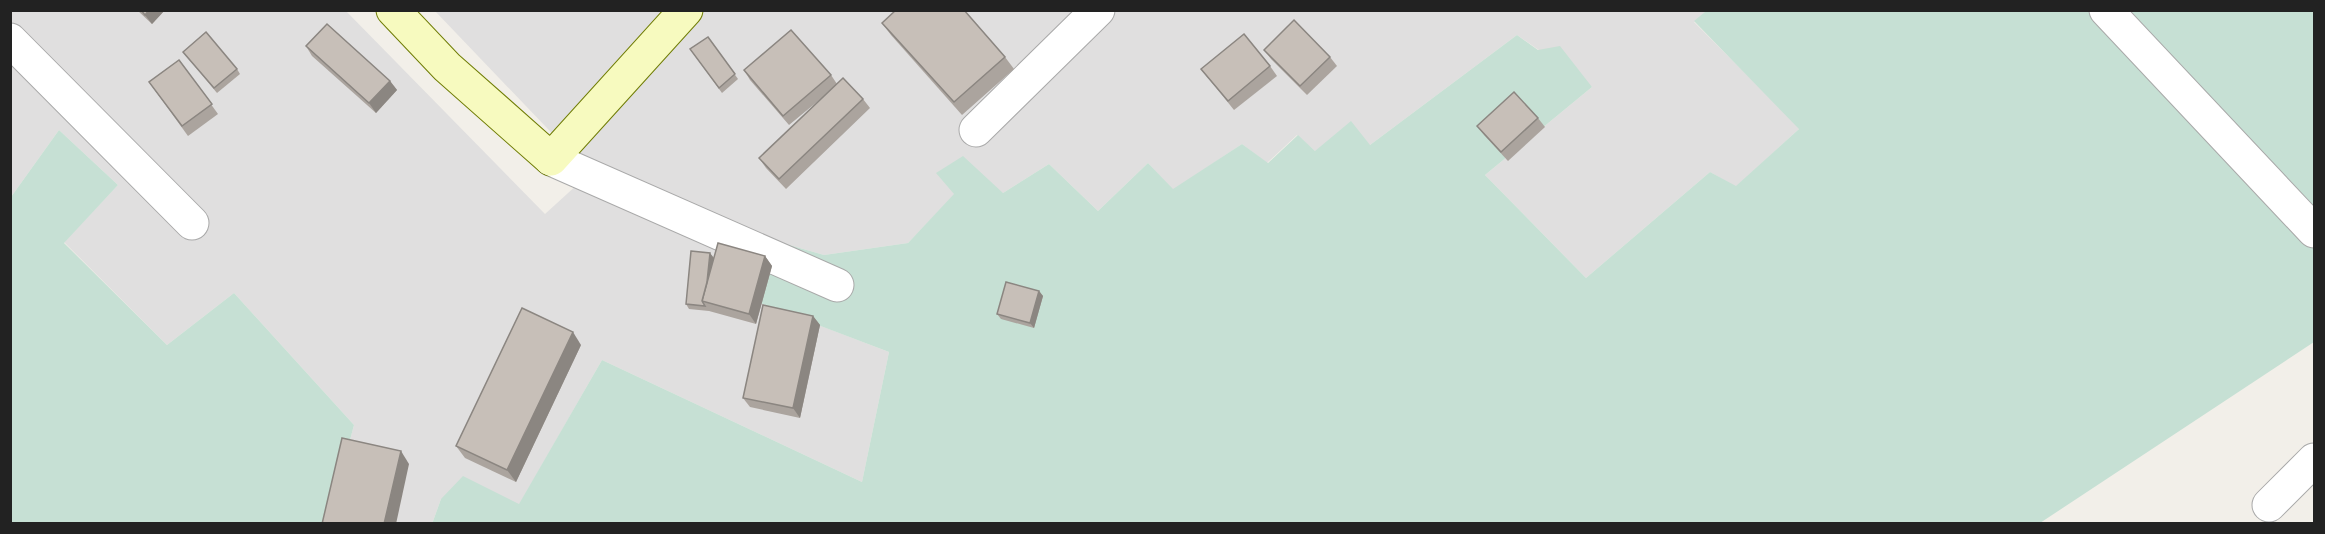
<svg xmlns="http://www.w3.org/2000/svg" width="2325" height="534" font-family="Helvetica,sans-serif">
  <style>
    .residential { fill: #e0dfdf }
    .wetland { fill: #c6e0d4 }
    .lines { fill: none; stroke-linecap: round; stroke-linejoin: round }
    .street-casing { stroke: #a9a9a9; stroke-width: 35 }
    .secondary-casing { stroke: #707d05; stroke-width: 35 }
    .street { stroke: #fff; stroke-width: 33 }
    .secondary { stroke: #f7fabf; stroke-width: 33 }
    .wall { fill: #aba49e }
    .shaded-wall { fill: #8b8681 }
    .building { fill: #c7bfb8; stroke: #8b8681; stroke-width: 1.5 }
  </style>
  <rect width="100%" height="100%" fill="#f2efe9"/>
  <path class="residential" d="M11,10L346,11L545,214L590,173L435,11H1706L1694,22L1800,128L1736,187L1710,172L1586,278L1485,175L1592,87L1517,35L1370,145L1315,151L1297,135L1267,163L1242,144L1173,190L1148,163L1098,211L1049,164L1003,193L937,173L955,194L908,243L824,255L772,240L737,294L889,352L862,482L602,360L519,505L441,499L432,524L328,523L354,425L234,293L167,345L64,242L118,185L59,130L11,197Z"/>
  <g class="wetland">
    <path d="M1706,11H2314V342L2040,523L432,524L441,499L463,476L519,504L602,360L862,482L889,352L736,294L772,240L824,255L908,243L954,194L936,173L963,156L1003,193L1049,164L1098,211L1148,163L1173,189L1242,144L1268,163L1298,135L1315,151L1351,121L1370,145L1517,35L1538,50L1560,46L1592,87L1485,175L1586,278L1710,172L1736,186L1799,129L1694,21Z"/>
    <path d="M59,130L118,185L64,243L167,345L234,293L354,425L328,523L11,524V197Z"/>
  </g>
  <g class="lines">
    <defs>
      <g id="street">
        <path d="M2106,10L2314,231"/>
        <path d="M10,40L192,223"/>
        <path d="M976,130L1098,10"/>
        <path d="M551,159L837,285"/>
        <path d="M2269,505L2314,460"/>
      </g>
      <path id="secondary" d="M393,10L447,67L551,159L686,10"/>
    </defs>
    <use href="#street" class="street-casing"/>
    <use href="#secondary" class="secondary-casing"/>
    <use href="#street" class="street"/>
    <use href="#secondary" class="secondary"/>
  </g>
  <g class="wall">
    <path d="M137,10H165L152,24Z"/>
    <path d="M882,23L1005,57L1014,69L962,115L891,35Z"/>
    <path d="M708,37L738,79L722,93L690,49Z"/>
    <path d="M306,46L390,81L397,90L376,113L312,56Z"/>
    <path d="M1264,50L1330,57L1337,66L1307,95L1271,59Z"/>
    <path d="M183,52L237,69L240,74L217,93Z"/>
    <path d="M179,60L218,114L188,136L149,82Z"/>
    <path d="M1270,66L1277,76L1234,110L1201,69Z"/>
    <path d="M744,70L831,75L837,84L863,99L870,108L786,189L766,168L759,158L823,97L789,125L750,80Z"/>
    <path d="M1538,118L1545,127L1508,161L1484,135L1477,126Z"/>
    <path d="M765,256L772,266L756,324L709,311L689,309L686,304L714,258Z"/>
    <path d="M1039,291L1043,296L1034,328L1001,319L997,314Z"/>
    <path d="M813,316L820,325L800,418L750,407L743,398Z"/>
    <path d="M581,345L516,482L465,458L456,446Z"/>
  </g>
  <g class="shaded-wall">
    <path d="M149,10H165L152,24L145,15Z"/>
    <path d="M390,81L397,90L376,113L369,103Z"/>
    <path d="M710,253L714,258L705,302Z"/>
    <path d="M765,256L772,266L756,324L749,314Z"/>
    <path d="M1039,291L1043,296L1034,328L1030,323Z"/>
    <path d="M813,316L820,325L800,418L793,408Z"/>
    <path d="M573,332L581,345L516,482L507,470Z"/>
    <path d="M401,451L409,464L396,524H384Z"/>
  </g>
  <g class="building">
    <path d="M141,10H149L145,15Z"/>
    <path d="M896,10H964L1005,57L954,102L882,23Z"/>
    <path d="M1294,20L1330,57L1300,86L1264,50Z"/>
    <path d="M327,24L390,81L369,103L306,46Z"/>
    <path d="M791,30L831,75L783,116L744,70Z"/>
    <path d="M206,32L237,69L214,88L183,52Z"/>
    <path d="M1244,34L1270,66L1228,101L1201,69Z"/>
    <path d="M708,37L735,74L719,88L690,49Z"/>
    <path d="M179,60L212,104L182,126L149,82Z"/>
    <path d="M843,78L863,99L779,179L759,158Z"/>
    <path d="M1514,92L1538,118L1501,152L1477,126Z"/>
    <path d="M718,243L765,256L749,314L702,301Z"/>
    <path d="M691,251L710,253L707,282L702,301L705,306L686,304Z"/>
    <path d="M1006,282L1039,291L1030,323L997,314Z"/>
    <path d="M763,305L813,316L793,408L743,398Z"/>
    <path d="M522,308L573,332L507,470L456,446Z"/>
    <path d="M342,438L401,451L384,524H322Z"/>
  </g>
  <rect width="2325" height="534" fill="none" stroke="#222222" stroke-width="24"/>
</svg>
